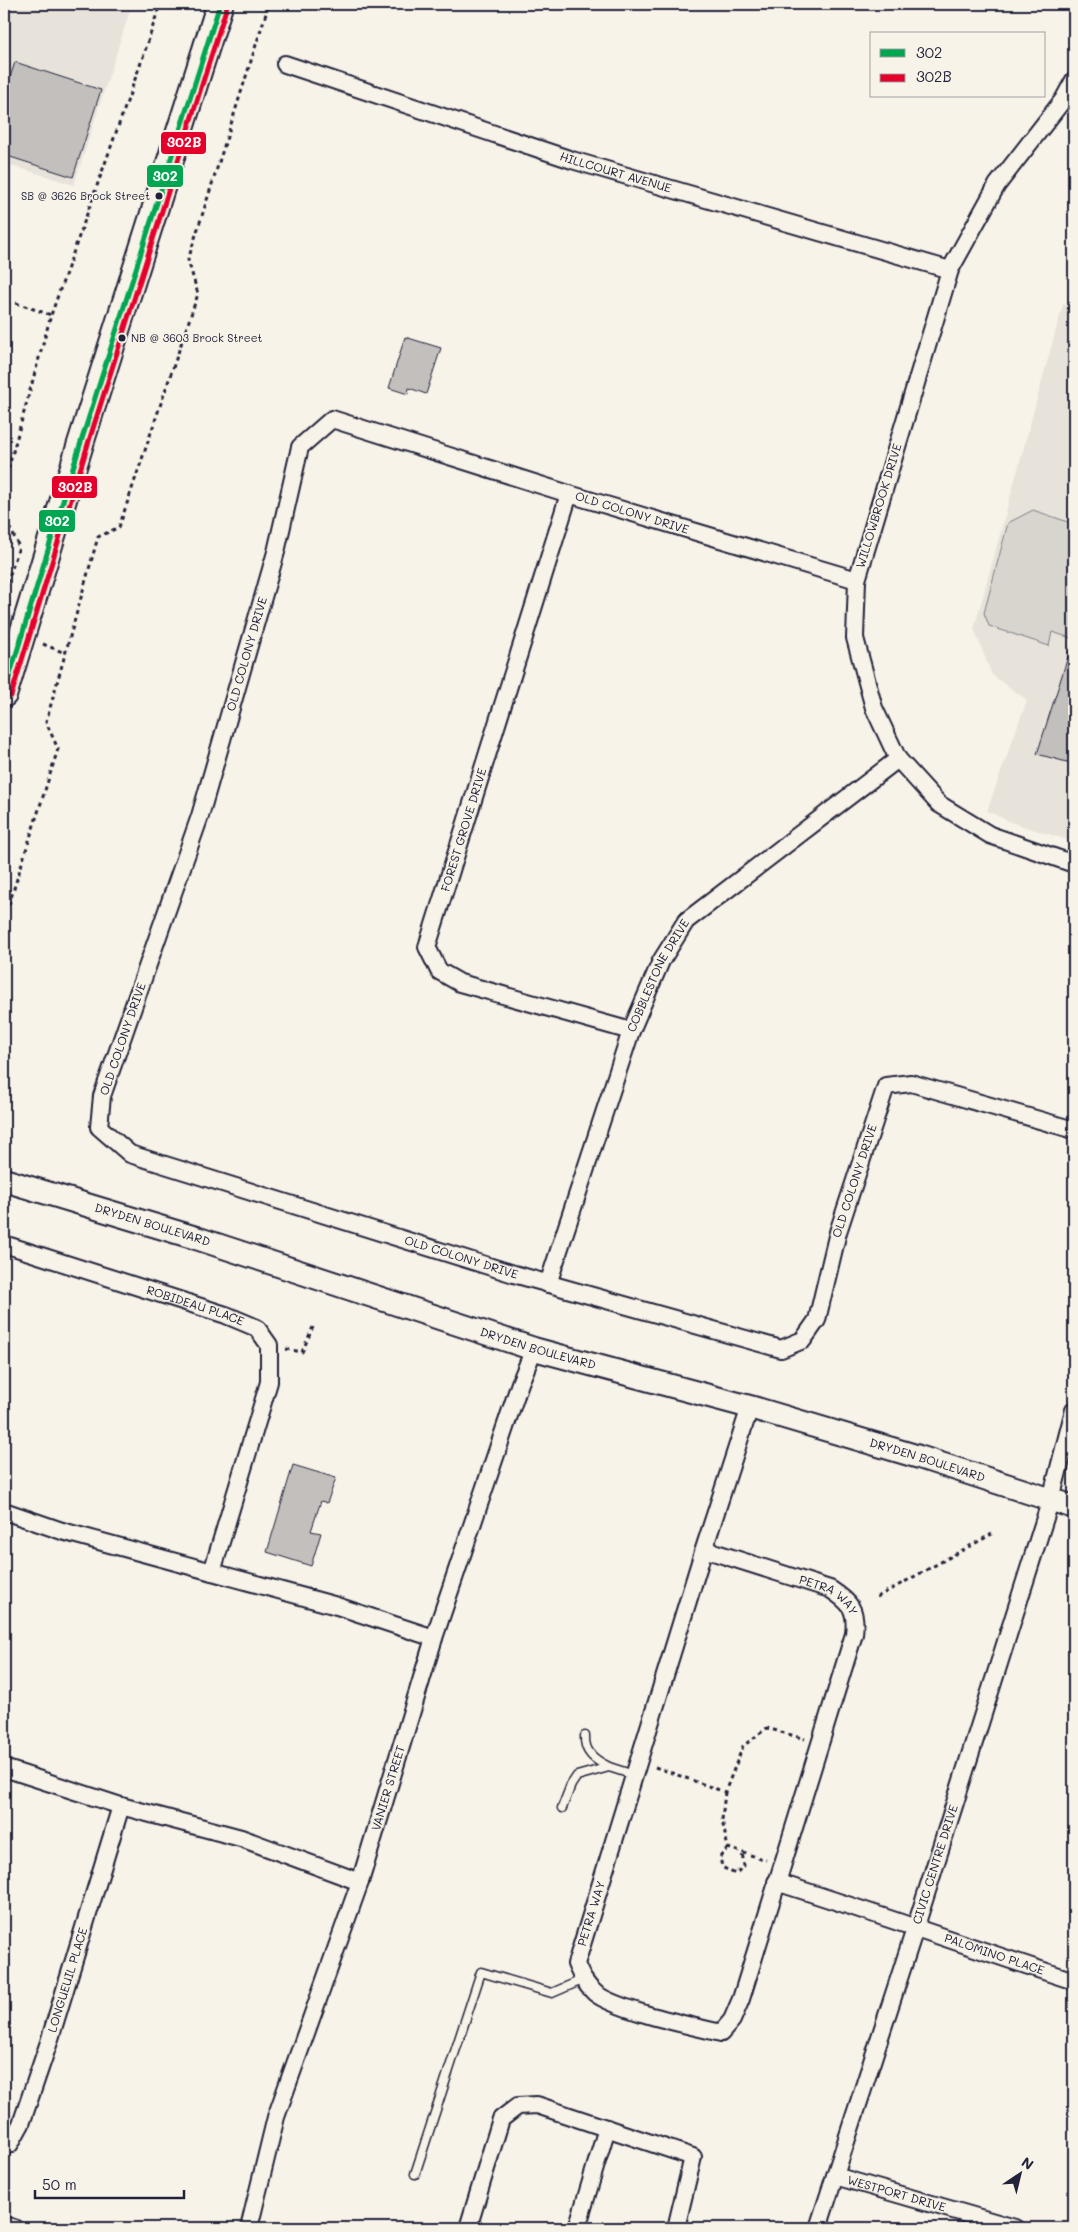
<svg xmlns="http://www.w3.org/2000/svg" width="1078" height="2232" font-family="Mali,sans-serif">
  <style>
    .built { fill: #e7e3db }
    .green { fill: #d8d5cf; stroke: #7d7c85 }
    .building { fill: #c2bfbd; stroke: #22223b }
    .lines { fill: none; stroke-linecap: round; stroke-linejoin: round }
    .lane-casing { stroke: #22223b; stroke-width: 11 }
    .street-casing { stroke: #22223b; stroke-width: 20 }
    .secondary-casing { stroke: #22223b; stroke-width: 26 }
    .primary-casing { stroke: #22223b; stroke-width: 29 }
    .path { stroke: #22223b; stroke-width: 3; stroke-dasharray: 4 4; stroke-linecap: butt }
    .lane { stroke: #f7f3e8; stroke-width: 8 }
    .street { stroke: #f7f3e8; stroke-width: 16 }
    .secondary { stroke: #f7f3e8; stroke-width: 22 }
    .primary { stroke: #f7f3e8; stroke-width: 25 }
    .bus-1-casing { stroke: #f7f3e8; stroke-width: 9 }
    .bus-2-casing { stroke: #f7f3e8; stroke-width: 9 }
    .bus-1 { stroke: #00a651; stroke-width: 5 }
    .bus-2 { stroke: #e4002b; stroke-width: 5 }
    .bus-dot { fill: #22223b; stroke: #f7f3e8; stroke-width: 2 }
    .labels { text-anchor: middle; stroke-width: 4; stroke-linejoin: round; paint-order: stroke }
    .bus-label { font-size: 11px; fill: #22223b; stroke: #f7f3e8; text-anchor: end }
    .street-label { font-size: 12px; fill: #22223b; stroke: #f7f3e8 }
    .line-badge { stroke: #f7f3e8; stroke-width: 2 }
    .badge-label { font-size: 14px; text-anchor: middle; font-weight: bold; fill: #fff }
  </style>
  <rect width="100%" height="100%" fill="#f7f3e8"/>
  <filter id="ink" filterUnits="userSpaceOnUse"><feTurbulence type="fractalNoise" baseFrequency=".02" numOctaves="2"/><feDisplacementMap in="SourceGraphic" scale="10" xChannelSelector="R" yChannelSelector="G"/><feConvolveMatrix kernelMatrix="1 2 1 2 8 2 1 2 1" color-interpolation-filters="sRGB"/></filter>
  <g filter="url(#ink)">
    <g class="built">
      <path d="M4,4H132L74,185L4,163Z"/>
      <path d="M1063,304L1074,308V842L1013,823L987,811L1027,700L992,675L974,629Z"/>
    </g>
    <path class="green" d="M1033,510L1074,524V639L1052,632L1049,646L989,626L984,613L1008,523Z"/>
    <g class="building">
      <path d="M15,62L101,90L73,177L4,155V96Z"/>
      <path d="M405,337L441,348L426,394L409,388L408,394L389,388Z"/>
      <path d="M1071,647L1074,648V764L1037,754Z"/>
      <path d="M293,1465L336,1478L327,1503L321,1501L311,1531L321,1533L311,1566L267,1552Z"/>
    </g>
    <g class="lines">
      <defs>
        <g id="lane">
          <path d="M585,1736C584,1753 595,1760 609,1767"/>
          <path d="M562,1808L571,1785L577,1776L609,1767L634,1775"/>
          <path d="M415,2174L481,1972L552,1993L582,1980"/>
        </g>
        <g id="street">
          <path id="s1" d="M285,64L572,160L950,270"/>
          <path d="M1074,80L1063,100L997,185L950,270L857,580L855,638L874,708L898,759L939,804L990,835L1074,864"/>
          <path d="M569,494L427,947L439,971L460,983L631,1031"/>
          <path id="s2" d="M857,580L569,494L332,419L300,447L276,552L200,816L102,1096L99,1127L130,1154L514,1274L781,1349L803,1340L817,1320L838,1232L886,1086L911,1083L1074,1130"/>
          <path id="s3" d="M4,1244L226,1315L257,1328L269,1345V1382L212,1572"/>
          <path id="s4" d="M548,1284L631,1031L661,961L686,921L898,759"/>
          <path d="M4,1511L62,1531L337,1606L434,1638"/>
          <path id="s5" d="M704,1549L830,1589C850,1602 857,1609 854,1634L741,1999L732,2020L721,2033C692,2026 616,2010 595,1993C585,1984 581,1976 576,1964L704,1549L750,1407"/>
          <path d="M4,1768L121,1806L241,1838L360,1882"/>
          <path id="s6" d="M776,1882C876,1913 975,1949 1074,1981"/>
          <path id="s7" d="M4,2147L10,2144L21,2124L49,2042L121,1806"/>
          <path id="s8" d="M835,2176L1015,2228"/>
          <path d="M4,2225L14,2228"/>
          <path id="s9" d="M249,2228L276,2117L360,1882L434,1638L520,1383L534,1349"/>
          <path d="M468,2228L501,2119L518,2106L537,2105L693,2157L676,2228"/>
          <path d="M577,2228L607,2128"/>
          <path id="s10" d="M818,2228L915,1929L1051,1499L1074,1410"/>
        </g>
        <g id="secondary">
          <path id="s11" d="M4,1180L196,1238L534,1349L750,1407L919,1457L1074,1507"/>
        </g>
        <path id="primary" d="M4,694L81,442L220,4"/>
      </defs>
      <use href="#lane" class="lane-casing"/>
      <use href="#street" class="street-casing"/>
      <use href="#secondary" class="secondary-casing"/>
      <use href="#primary" class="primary-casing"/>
      <g class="path">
        <path d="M16,303L51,315"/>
        <path d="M4,484L51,315L144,54L160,4"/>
        <path d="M4,521L12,532L19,547L4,593"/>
        <path d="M43,644L65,653"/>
        <path d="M4,920L58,749L46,722L98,537L119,527L198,294L188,260L269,4"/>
        <path d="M286,1349L302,1352L313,1327"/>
        <path d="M877,1597L992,1534"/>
        <path d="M655,1767L725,1792L743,1746L767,1728L805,1739"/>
        <path d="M725,1792L722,1820L728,1848L766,1860"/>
        <path d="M728,1848L720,1857L722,1867L735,1874L744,1866L742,1852"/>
      </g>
      <use href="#lane" class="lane"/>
      <use href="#street" class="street"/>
      <use href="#secondary" class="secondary"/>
      <use href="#primary" class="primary"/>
      <defs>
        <path id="bus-1" d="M4,694L81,442L220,4"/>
        <path id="bus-2" d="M11,696L88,444L227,6"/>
      </defs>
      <use href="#bus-1" class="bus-1-casing"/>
      <use href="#bus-2" class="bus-2-casing"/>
      <use href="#bus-1" class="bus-1"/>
      <use href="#bus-2" class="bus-2"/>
    </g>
  </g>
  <g class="bus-dot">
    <circle cx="159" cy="196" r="4.5"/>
    <circle cx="122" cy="338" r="4.5"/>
  </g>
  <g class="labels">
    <g class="bus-label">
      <text x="150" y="200">SB @ 3626 Brock Street</text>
      <text x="131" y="342" text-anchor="start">NB @ 3603 Brock Street</text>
    </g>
    <g class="street-label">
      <text dy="4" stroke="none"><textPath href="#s1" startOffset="348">HILLCOURT AVENUE</textPath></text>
      <text transform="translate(879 506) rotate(-73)" y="4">WILLOWBROOK DRIVE</text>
      <text transform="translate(632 513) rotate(17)" y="4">OLD COLONY DRIVE</text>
      <text transform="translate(247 654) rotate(-74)" y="4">OLD COLONY DRIVE</text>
      <text transform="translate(464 830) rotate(-73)" y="4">FOREST GROVE DRIVE</text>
      <text dy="4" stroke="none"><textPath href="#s4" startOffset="328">COBBLESTONE DRIVE</textPath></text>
      <text transform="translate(123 1039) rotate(-71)" y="4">OLD COLONY DRIVE</text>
      <text dy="4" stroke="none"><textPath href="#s2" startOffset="2215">OLD COLONY DRIVE</textPath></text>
      <text dy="4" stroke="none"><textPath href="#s11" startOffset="155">DRYDEN BOULEVARD</textPath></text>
      <text dy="4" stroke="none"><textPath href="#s2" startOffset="1690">OLD COLONY DRIVE</textPath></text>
      <text dy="4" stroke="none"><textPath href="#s3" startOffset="201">ROBIDEAU PLACE</textPath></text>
      <text dy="4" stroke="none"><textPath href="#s11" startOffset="560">DRYDEN BOULEVARD</textPath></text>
      <text dy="4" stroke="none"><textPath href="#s11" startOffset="965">DRYDEN BOULEVARD</textPath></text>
      <text dy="4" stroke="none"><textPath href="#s5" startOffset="134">PETRA WAY</textPath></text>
      <text dy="4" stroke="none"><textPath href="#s9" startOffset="462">VANIER STREET</textPath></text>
      <text dy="4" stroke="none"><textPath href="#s10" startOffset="382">CIVIC CENTRE DRIVE</textPath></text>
      <text dy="4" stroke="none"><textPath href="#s5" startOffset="830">PETRA WAY</textPath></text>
      <text dy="4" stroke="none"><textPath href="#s6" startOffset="230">PALOMINO PLACE</textPath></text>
      <text dy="4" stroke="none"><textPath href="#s7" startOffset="181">LONGUEUIL PLACE</textPath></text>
      <text dy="4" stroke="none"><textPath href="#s8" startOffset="64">WESTPORT DRIVE</textPath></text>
    </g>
  </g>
  <g class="line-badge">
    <rect x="160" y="131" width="47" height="24" rx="5" fill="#e4002b"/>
    <rect x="146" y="164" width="38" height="24" rx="5" fill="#00a651"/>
    <rect x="51" y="475" width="47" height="24" rx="5" fill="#e4002b"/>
    <rect x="38" y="509" width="38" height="24" rx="5" fill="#00a651"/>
  </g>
  <g class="badge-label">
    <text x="184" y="147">302B</text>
    <text x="165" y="181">302</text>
    <text x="75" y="492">302B</text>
    <text x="57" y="526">302</text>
  </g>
  <rect width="1078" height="2232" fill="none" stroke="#f7f3e8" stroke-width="20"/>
  <rect x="10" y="10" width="1058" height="2212" fill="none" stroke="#22223b" stroke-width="2" filter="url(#ink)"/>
  <rect x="870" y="32" width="175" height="65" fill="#f7f3e8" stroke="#a29fa3"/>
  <rect x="880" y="49" width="25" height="8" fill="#00a651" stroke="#a29fa3"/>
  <text x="916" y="58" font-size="15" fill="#22223b">302</text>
  <rect x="880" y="74" width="25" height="8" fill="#e4002b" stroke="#a29fa3"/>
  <text x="916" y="82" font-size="15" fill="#22223b">302B</text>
  <g transform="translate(1020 2174) rotate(35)" stroke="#f7f3e8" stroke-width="4" paint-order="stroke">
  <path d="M0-4L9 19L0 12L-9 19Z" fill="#22223b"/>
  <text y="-8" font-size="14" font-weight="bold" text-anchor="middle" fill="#22223b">N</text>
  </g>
  <path d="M35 2190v8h149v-8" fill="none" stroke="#22223b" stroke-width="2.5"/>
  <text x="42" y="2190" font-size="15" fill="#22223b" stroke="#f7f3e8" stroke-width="4" paint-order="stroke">50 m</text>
</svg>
